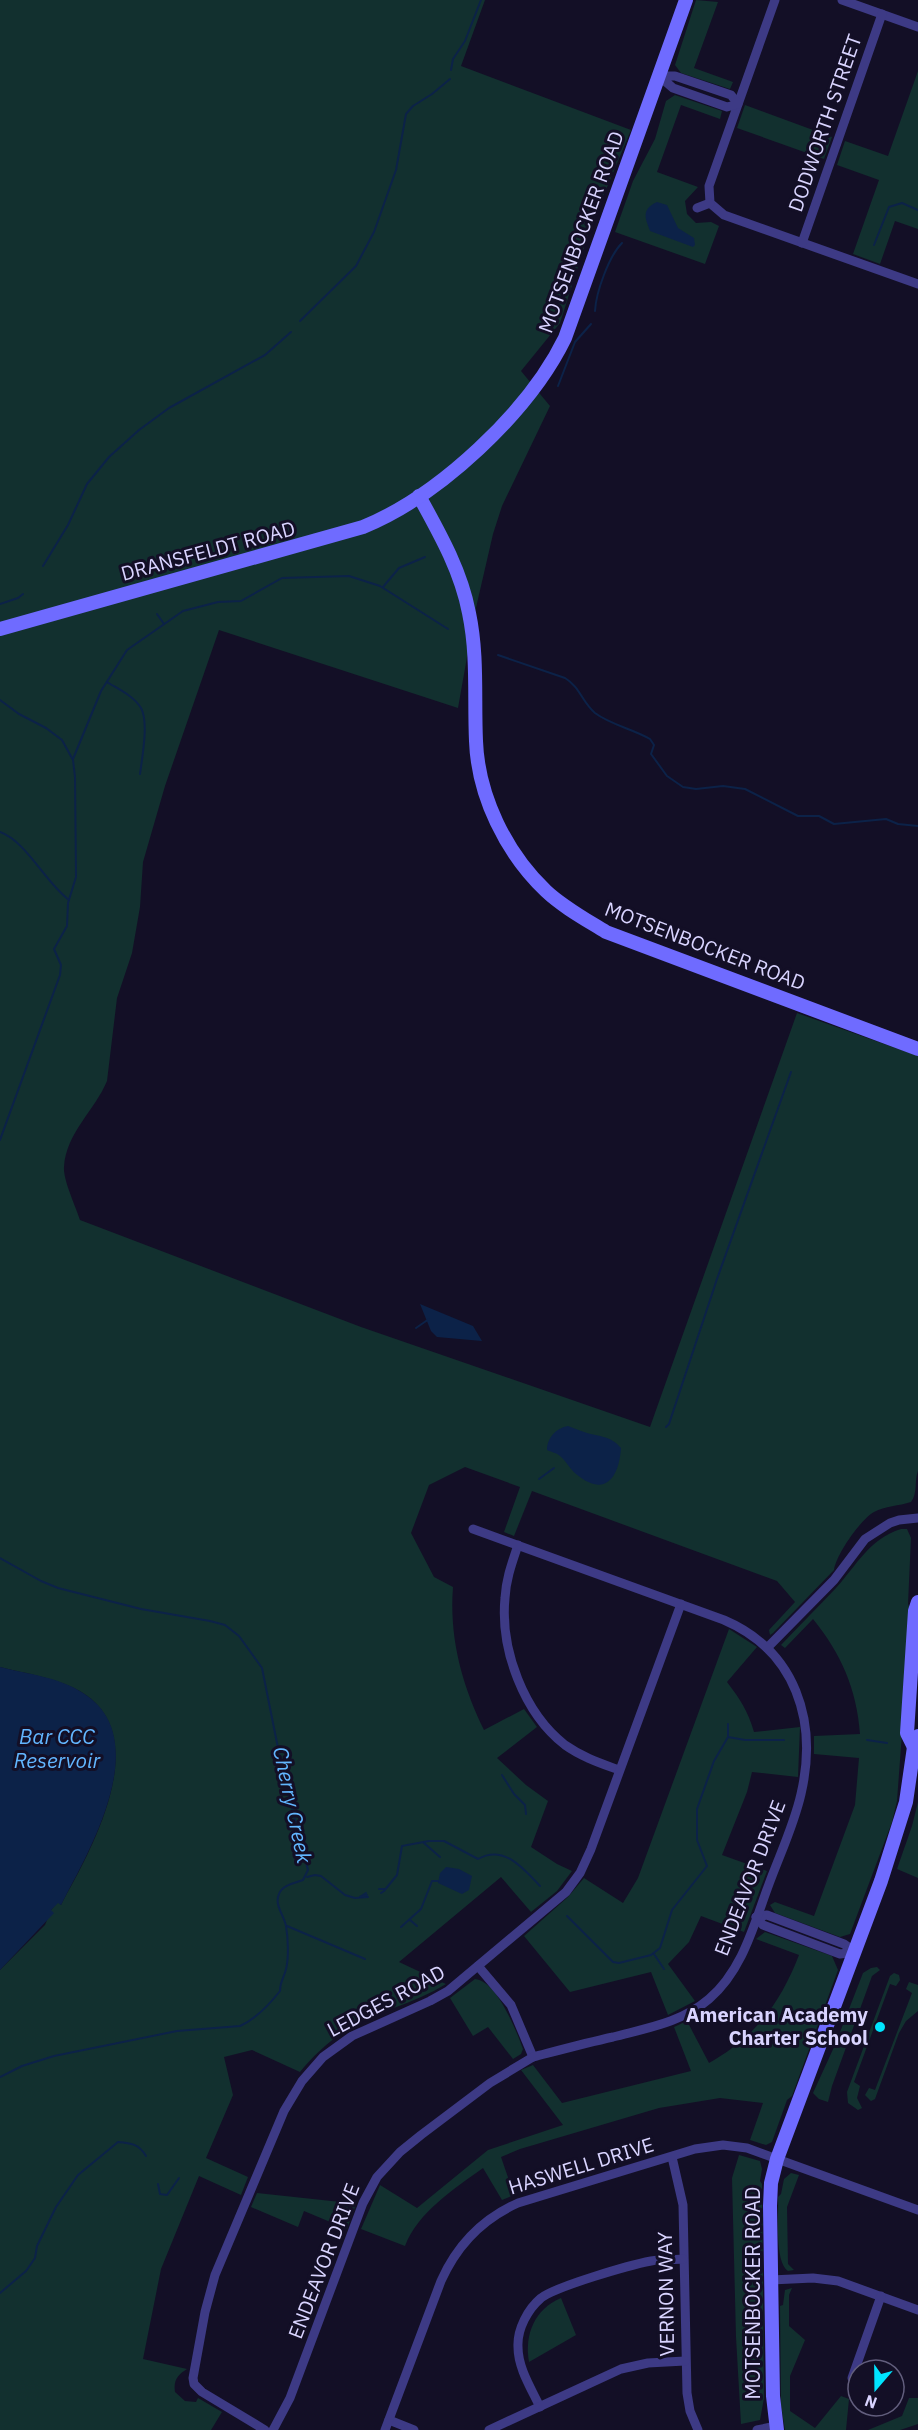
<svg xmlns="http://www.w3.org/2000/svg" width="918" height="2430" font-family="'IBM Plex Sans',sans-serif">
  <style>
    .green { fill: #12302f }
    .water { fill: #0c2248 }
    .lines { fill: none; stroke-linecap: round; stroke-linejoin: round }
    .stream { stroke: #0c2248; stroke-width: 2 }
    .street { stroke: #3d3a85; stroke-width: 9 }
    .secondary { stroke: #6f6bff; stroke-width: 14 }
    .poi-dot { fill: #00e5ff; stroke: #130f26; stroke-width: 2 }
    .labels { text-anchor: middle; stroke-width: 6; stroke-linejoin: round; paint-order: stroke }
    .street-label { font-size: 20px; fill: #d9d4ff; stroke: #130f26 }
    .poi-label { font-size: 20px; font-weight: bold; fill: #d9d4ff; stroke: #130f26; text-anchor: end }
    .water-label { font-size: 21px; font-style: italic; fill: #62b6ff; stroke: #130f26 }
  </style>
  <rect width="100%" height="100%" fill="#130f26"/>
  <g class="green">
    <path d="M0,0H485L461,66L631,130L592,223L560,323L521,371L550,406L502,506L493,534L475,612L458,708L219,630L165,786L143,862L140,907L132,953L117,998L107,1081C95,1110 66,1133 64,1167C63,1180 76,1207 80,1220L361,1327L650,1427L797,1013L918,1056V1471C914,1481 918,1493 911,1502C899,1506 885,1506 874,1512C860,1520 836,1555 834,1570L773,1633L770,1635L769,1630L795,1602L777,1581L532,1491L514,1536L504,1532L520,1487L465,1467L429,1485L411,1533L434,1577L453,1587C449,1638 462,1685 484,1730L524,1709L537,1727L497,1758L526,1785L548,1801L531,1847L557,1864L572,1871L557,1891L531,1912L501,1877L399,1962L446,1984C414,2004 376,2011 345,2031C328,2042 312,2057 300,2072L252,2050L224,2057L233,2095L206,2158L248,2177L241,2195L199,2176L161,2269L143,2359L187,2369C179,2374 173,2379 175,2392L185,2401L196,2402L198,2398L222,2412L211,2430H0V1970L45,1925L51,1910L58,1902L61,1905L64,1899C93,1847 153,1737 83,1693C59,1678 27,1674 0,1667Z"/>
    <path d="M696,0L718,2L694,68L733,82L730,89L681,73L675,65Z"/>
    <path d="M918,71V229L895,221L880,264L853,254L879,180L837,165L845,141L888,156Z"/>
    <path d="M675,95L722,111L720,119L681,105L657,172L698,187L685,201L687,214L696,223L711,222L719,226L705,264L615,232L633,181L655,139L666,101Z"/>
    <path d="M745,105L832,137L824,159L737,128Z"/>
    <path d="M901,1529H907L911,1538L908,1604L911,1611L897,1801L892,1822L850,1934L840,1937L775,1913L770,1905L775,1902L814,1916L855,1805L859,1758L814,1754V1736L860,1734C857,1690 841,1653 813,1619L785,1648L781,1645C799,1626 818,1607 836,1588C857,1565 869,1539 901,1529Z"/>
    <path d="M729,1629L757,1647L727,1682C740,1699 748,1711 754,1732L800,1727L798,1777L752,1772L747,1792L722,1855L767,1871L744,1932L701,1916L689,1942L668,1964L695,2001L668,2015L651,1972L570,1992L524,1936L568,1897L584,1878L623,1903L638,1878Z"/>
    <path d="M918,1802V1878L897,1869L912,1826Z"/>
    <path d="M765,1932L832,1956L838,1970L792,2096L787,2100L772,2142L766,2145L750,2140L763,2103L720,2098L659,2108L520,2149L501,2157L514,2195L502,2200L483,2168C454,2189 418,2212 405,2246L361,2229L380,2185L417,2208L488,2150L563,2125L521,2070L533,2065L562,2103L691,2071L674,2027L687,2021L709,2063C755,2037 780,2004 799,1955L756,1939Z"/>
    <path d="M871,1968L877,1967L880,1970L872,1976L832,2086L828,2102L819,2099L813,2093L835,2045L863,1973Z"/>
    <path d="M894,1973L899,1975L900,1980L896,1986L890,1984L854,2082L860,2086L857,2098L862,2108L858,2110L848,2103L847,2092L890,1976Z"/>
    <path d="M475,1979C497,1981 516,2030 523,2049L521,2054L513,2059L488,2027L473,2036L450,1998Z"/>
    <path d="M909,1982L918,1985V2011L906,2021L899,2033L875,2099L871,2101L865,2095L869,2088L875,2090L912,1993L906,1989Z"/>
    <path d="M739,2155L760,2161L762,2169L760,2181L762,2184L764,2398L760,2420L741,2424L736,2337L732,2178Z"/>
    <path d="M791,2173L799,2175L787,2207L788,2264L794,2270L788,2271C774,2261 779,2215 778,2197L781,2194L784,2179Z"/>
    <path d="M257,2193L350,2203L356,2204L347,2229L304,2211L298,2227L251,2207Z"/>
    <path d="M792,2288L789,2295V2326L805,2340L790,2376V2411L815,2428L841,2396L849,2399L846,2430H785L781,2405L780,2306L783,2305L785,2290Z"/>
    <path d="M561,2298L576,2335L529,2362C524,2334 535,2309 561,2298Z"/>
    <path d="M909,2398H918V2424L900,2430H868L902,2416Z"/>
  </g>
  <g class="water">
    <path d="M657,202L667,205L678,228L694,238L695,245L693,247L650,231C647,221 639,210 657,202Z"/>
    <path d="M420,1304L473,1326L482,1341L437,1337L431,1331Z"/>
    <path d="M568,1426C574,1428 580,1431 587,1433C601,1437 611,1436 621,1448C619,1478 605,1498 576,1474C570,1469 566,1461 560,1456C557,1453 551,1452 547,1450C547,1438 556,1428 568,1426Z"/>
    <path d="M0,1667C27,1674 59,1677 83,1693C154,1737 92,1846 64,1899L61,1905L58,1903L51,1910L54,1913L0,1970Z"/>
    <path d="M446,1867L459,1869L472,1876L469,1890L462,1894L438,1883L440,1873Z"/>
  </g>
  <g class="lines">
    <g class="stream">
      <path d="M451,70L453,59L465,41L481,0"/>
      <path d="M874,245L889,207L902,203L918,210"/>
      <path d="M595,311C596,292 609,256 622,243"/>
      <path d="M300,321L356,266L374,232L396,170L406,114L413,106L432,94L450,79"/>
      <path d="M558,386L575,342L591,324"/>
      <path d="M43,566L68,525L87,484L109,457L139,430L169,408L265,355L291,332"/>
      <path d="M383,587L399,568L425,557"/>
      <path d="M0,604L18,598L23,594"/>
      <path d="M157,614L164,624"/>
      <path d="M498,655L565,678C580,687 582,702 595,713C611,725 633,729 650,739L654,745L651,754L667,776L683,787L696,789L723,786L745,789L798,816H819L834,824L886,819L898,824L918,826"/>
      <path d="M107,682C118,689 134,696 141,708C149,722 142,758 140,774"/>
      <path d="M0,700L19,714L46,728L62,740L73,760L75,777L76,877L68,903L67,926L54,949L61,965L60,975L0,1140"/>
      <path d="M73,759L101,691L127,650L183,611L218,602L241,601L282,578L349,576L380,586L448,629"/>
      <path d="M0,832C27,842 44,881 69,900"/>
      <path d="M416,1328L429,1319"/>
      <path d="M666,1427L669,1424L717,1279L791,1072"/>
      <path d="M539,1479L554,1468"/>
      <path d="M0,1558L41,1581L58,1588L141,1609L210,1621L225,1625L239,1636L262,1668L283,1773L308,1870L303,1880C295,1883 282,1885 279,1894C274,1905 284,1915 286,1926C288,1938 289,1957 286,1969C284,1978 280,1981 280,1991C269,2005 256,2019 240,2026L177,2031L54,2056L22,2066L0,2077"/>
      <path d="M728,1737L745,1740H784"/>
      <path d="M867,1740L887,1743"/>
      <path d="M502,1775L514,1794L525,1805L526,1814"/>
      <path d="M424,1843L440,1857"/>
      <path d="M307,1877L315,1875L321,1876L345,1895L355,1898L368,1897"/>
      <path d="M379,1889H385"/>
      <path d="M381,1893L384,1891L397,1875L402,1846L429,1841H444L478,1859C504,1844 524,1869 540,1886"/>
      <path d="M360,1897L366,1893"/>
      <path d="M360,1897L367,1895"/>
      <path d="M567,1916L613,1962L619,1963L651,1955L660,1948L672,1910L707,1866L697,1840V1809L714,1761L728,1737V1724"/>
      <path d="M410,1920L417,1926"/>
      <path d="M287,1926L365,1959"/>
      <path d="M401,1927L421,1909L432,1881H438"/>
      <path d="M654,1954L664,1969"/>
      <path d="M158,2184L160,2194L167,2195L179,2178"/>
      <path d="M0,2293L26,2271L35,2258L37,2246L56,2207L78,2175L118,2142C131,2143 139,2144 146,2156"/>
    </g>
    <g class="street">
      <path d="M775,0L709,186L710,203L724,215L918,284"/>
      <path d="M842,0L918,27"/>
      <path d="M659,76H675L731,95L738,104L727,107L673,88Z"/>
      <path d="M697,208L710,203"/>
      <path d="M802,243L882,14"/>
      <path d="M518,1545C512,1563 506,1579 505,1598C500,1650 524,1713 565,1745C582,1757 600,1763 619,1770"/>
      <path d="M767,1648L834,1580L865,1539L890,1523L899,1520L918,1518"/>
      <path d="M756,1917L763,1925L840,1954L855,1952"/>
      <path d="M756,1917L767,1915L844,1944L855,1952"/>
      <path d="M478,1966L511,2005L533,2057"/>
      <path d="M672,2157L683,2205L687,2393L690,2411L698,2430"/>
      <path d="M771,2280L813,2278L838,2281L918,2310"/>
      <path d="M852,2378L881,2296"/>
      <path d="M540,2407C531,2388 518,2368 518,2347C517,2329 528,2309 541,2298C557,2286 630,2265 651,2261C662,2259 672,2260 683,2259"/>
      <path d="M389,2420L414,2430"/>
      <path d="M265,2430L202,2392L194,2384L193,2378L205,2312L215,2275L284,2111L302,2081L323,2057L352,2036L430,2001L448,1991L566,1892L580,1873L591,1849L681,1604"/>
      <path d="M273,2430L290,2398L363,2203L377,2177L400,2152L421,2135L490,2083L533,2057C560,2050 586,2043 613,2037C647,2028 681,2023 709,1999C743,1970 754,1924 769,1884C780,1854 794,1825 801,1794C818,1721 796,1651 724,1620L473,1529"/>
      <path d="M385,2430L441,2281C457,2245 482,2219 518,2203L695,2149L723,2145L747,2148L918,2210"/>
      <path d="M489,2430L621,2369L648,2363L685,2361"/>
      <path d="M757,2430L776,2426"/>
    </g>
    <g class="secondary">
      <path d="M419,496C440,534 461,571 469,613C478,656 474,698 476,741C478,796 506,853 546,891C563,907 585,919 606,932L918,1049"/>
      <path d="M0,629L363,527C439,496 529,412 565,338L686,0"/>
      <path d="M914,1747L907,1733L915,1611L918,1602"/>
      <path d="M777,2430L773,2396L770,2206L771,2183L777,2159L881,1881L906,1802L914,1747L918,1736"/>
    </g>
  </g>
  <circle class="poi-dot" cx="880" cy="2027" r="6"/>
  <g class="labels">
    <g class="street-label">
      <text transform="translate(825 123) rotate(-71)" y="7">DODWORTH STREET</text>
      <text transform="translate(581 232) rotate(-70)" y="7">MOTSENBOCKER ROAD</text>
      <text transform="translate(208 551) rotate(-15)" y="7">DRANSFELDT ROAD</text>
      <text transform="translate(705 946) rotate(21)" y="7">MOTSENBOCKER ROAD</text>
      <text transform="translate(750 1878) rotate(-69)" y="7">ENDEAVOR DRIVE</text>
      <text transform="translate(386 2001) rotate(-28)" y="7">LEDGES ROAD</text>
      <text transform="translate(581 2166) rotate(-17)" y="7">HASWELL DRIVE</text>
      <text transform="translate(324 2261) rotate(-69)" y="7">ENDEAVOR DRIVE</text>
      <text transform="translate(753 2293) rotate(-90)" y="7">MOTSENBOCKER ROAD</text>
      <text transform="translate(666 2294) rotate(-91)" y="7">VERNON WAY</text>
    </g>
    <g class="poi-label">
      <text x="868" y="2022">American Academy<tspan x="868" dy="23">Charter School</tspan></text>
    </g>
    <g class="water-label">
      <text x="57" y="1744">Bar CCC<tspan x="57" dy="24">Reservoir</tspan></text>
      <text transform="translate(292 1805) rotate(78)" y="7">Cherry Creek</text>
    </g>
  </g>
  <g transform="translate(876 2388) rotate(200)"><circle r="28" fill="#130f26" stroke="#625e7d" stroke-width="1.5"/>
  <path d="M0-4.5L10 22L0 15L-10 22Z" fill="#00e5ff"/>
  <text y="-9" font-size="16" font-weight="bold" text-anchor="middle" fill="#d9d4ff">N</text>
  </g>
</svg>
